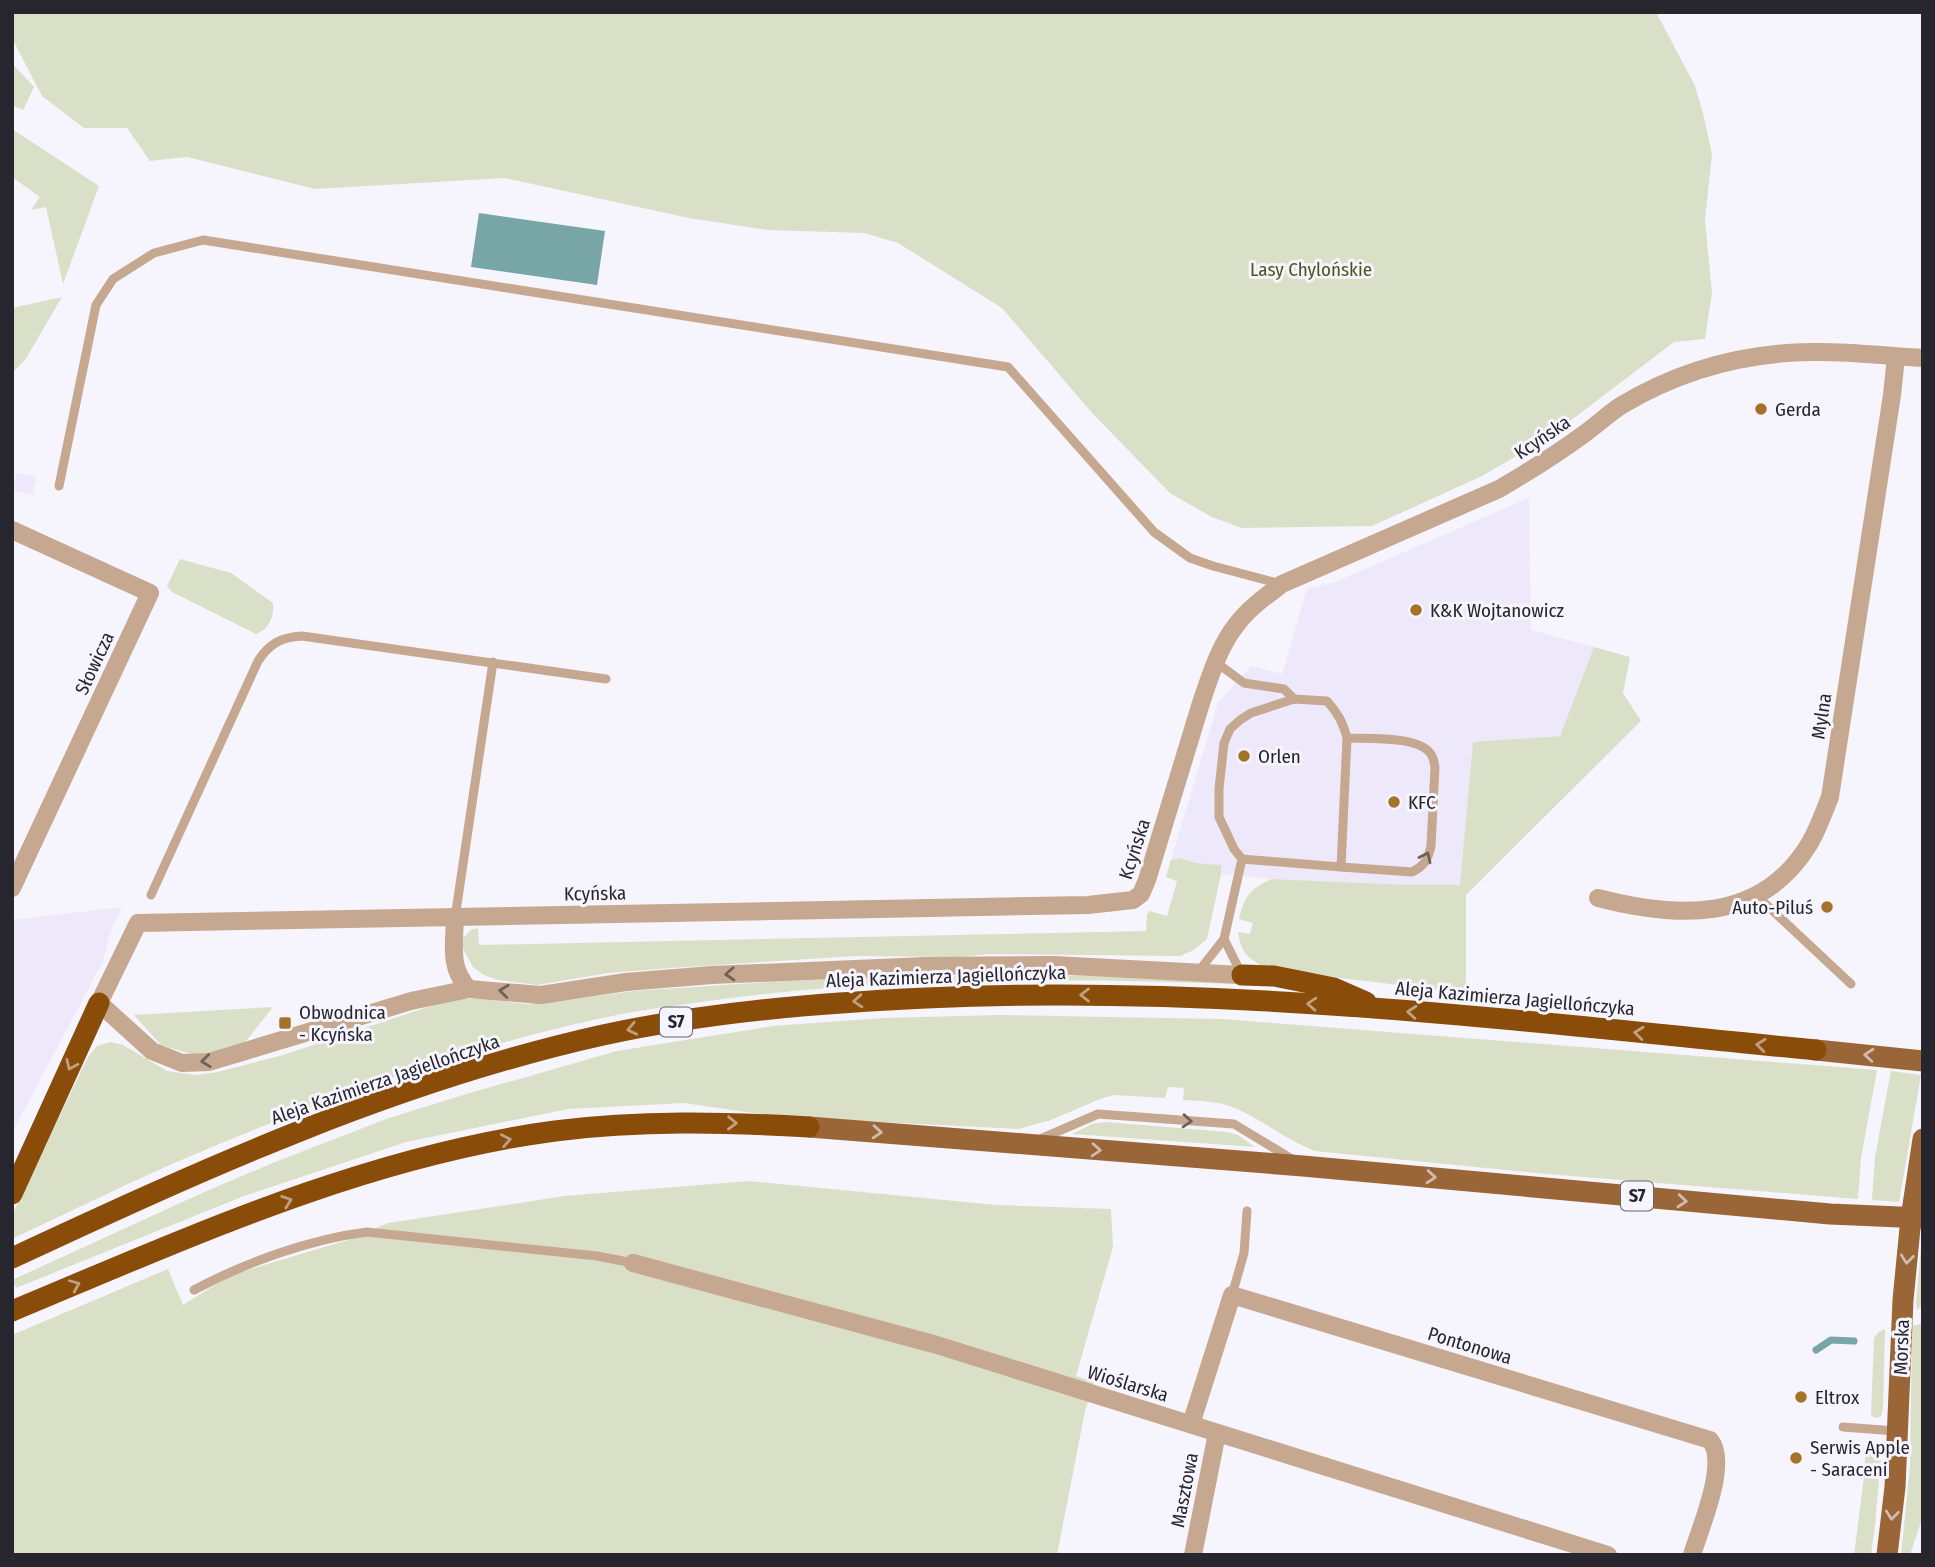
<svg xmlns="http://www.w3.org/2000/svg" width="1935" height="1567" font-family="'Fira Sans Condensed',sans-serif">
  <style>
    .built { fill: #ede9fa }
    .green { fill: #dae0c7 }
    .water { fill: #78a6a7 }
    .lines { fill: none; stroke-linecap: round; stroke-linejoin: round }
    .stream { stroke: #78a6a7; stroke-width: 7 }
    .lane { stroke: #c6a790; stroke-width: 9 }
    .street { stroke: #c6a790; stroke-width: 18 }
    .primary { stroke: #9a6537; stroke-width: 21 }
    .highway { stroke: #894c09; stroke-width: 21 }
    .oneway { stroke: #6f605a }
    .oneway2 { stroke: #c0a083 }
    .oneway3 { stroke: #d1bbae }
    .poi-dot { fill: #a47228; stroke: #f6f4fd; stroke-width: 2.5 }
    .labels { text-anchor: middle; stroke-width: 6; stroke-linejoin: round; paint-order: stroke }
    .shield { fill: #f6f4fd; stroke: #65636b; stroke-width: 2 }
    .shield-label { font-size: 18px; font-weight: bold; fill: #27252d }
    .park-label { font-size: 19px; fill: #4b551e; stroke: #f6f4fd }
    .poi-label { font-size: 19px; fill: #27252d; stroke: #f6f4fd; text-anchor: start }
    .street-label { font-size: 19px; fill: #27252d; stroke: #f6f4fd }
  </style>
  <rect width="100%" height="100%" fill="#f6f4fd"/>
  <g class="built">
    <path d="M17,473L36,477L33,495L13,490Z"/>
    <path d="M1529,498L1531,630L1594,647L1560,736L1473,742L1461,885H1409L1272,879L1221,874V865L1195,863L1181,858L1171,860L1218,703L1251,666L1282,674L1307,589L1335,582Z"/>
    <path d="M122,907L111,930L103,961L12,1133V920Z"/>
  </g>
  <g class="green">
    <path d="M12,12H1656L1695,86L1703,113L1712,154L1705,220L1712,293L1705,339L1674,342L1549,437L1482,476L1372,526L1242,528L1212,517L1171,494L1093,414L1002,308L898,243L864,233L767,230L689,218L504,178L315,189L187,157L150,161L127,128H84L42,96L12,38Z"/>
    <path d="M12,63L34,87L23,110L12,105Z"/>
    <path d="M12,129L99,186L63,284L46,207L31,210L40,197L12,177Z"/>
    <path d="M62,297L25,360L12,373V308Z"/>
    <path d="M180,559L231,573L273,603C275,616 268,630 256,634L172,592L167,586Z"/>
    <path d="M1594,647L1630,657L1623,693L1641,721L1466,895V993L1266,969C1247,956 1242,955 1238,932L1250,934L1253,923L1239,919C1245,895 1250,889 1272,879L1409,885H1460L1473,742L1560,736Z"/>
    <path d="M1181,858L1195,863L1221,865V874L1207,939L1194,950L1180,956L989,954L960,957L856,956L671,968L608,973L537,985L498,980L484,975L473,967L462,947L463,938L471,930L478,928L479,945L1146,931L1147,914L1150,911L1167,916L1177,881L1166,877L1171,860Z"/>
    <path d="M1039,975L1142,976L1268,985C1080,978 888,975 701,1002C667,1007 632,1011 598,1019C451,1051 310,1105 172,1164C118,1188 65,1214 12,1239V1215L88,1057L97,1046L110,1042L123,1045L167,1071L195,1075L218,1072L283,1055L437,1004L465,999H487L526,1004L554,1002L634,991L768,982L867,977Z"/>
    <path d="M273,1007L242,1046L198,1056L161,1045L134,1015Z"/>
    <path d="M998,1015L1222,1019L1877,1070L1861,1158L1858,1199L1546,1174L1315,1151C1285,1140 1261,1118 1232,1107C1217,1101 1200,1101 1183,1100L1184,1088L1168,1087L1165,1098L1114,1095L1100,1099L1051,1120L1018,1129L782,1117L684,1103L568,1109L406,1142L244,1196L16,1288L12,1280L202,1193L275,1162L389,1118L463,1095L617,1051L773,1026L883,1018Z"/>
    <path d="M1891,1071L1921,1075L1899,1202L1872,1200L1875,1157Z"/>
    <path d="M1106,1122L1227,1132L1238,1135L1255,1147L1072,1134L1092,1124Z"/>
    <path d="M749,1181L996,1205L1111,1209L1113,1247L1076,1376L1094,1382L1085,1411L1057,1555H12V1335L168,1269L183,1305L231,1275L348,1240L388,1223L565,1196Z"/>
    <path d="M1923,1225V1305L1917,1310L1916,1303Z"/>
    <path d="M1923,1323V1516L1910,1555H1901L1910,1466L1912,1326Z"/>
    <path d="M1885,1329L1883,1409L1881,1416L1876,1418L1872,1416L1871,1413L1874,1338L1879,1332Z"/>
    <path d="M1866,1444L1882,1445L1875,1525L1871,1555H1854L1864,1477Z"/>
  </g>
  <path class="water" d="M479,213L605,231L597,285L471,267Z"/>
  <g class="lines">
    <path class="stream" d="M1816,1350L1831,1340L1854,1341"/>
    <g class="lane">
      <path d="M59,486L96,305L113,279L154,253L203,240L1008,367L1154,532L1190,558L1213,566L1281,584"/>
      <path d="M1217,663L1244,683L1284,689L1294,699"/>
      <path d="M1341,867L1412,872C1424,866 1428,860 1431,846L1435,767C1434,763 1434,759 1432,756C1422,735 1367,739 1347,738"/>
      <path d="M151,895L258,661C269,644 281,637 302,636L606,679"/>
      <path d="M1756,895L1851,984"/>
      <path d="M455,918L493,662"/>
      <path d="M1224,939L1242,975"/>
      <path d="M1198,972L1224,939L1242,859L1234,849L1219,817V789L1224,743L1230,729L1240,720L1251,713L1294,699L1327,701C1338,713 1343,723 1347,738L1341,867L1242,859"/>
      <path d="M1038,1140L1098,1114L1234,1124L1292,1159"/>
      <path d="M194,1290C244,1263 310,1239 367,1232L597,1256L633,1263"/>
      <path d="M1232,1295L1244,1253L1247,1211"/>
      <path d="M1843,1427L1896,1431"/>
    </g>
    <g class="street">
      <path d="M12,530L150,593L12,888"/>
      <path d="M1598,898C1676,918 1759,924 1808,846C1818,830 1823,814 1830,797L1892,395L1896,357"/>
      <path d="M455,918C454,945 449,969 469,989"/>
      <path d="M1242,975L1054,965L925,966L712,975L626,982L541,995L469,989L411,1001L209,1062L182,1063L152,1051L99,1003L138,923L1088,905L1133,900L1141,894L1147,880L1201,703C1210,677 1219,646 1237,624C1249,608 1266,596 1282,584L1499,489C1528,472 1557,454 1584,434C1597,425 1609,413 1622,405C1679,371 1744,353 1811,352C1848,351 1885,356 1923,358"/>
      <path d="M633,1263L937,1345L1608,1555"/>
      <path d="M1191,1424L1232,1295L1710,1440C1729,1463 1700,1528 1692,1555"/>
      <path d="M1193,1555L1217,1433"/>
    </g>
    <g class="primary">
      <path d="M1816,1050L1923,1061"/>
      <path d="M809,1127L1303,1166L1830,1214L1923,1218"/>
      <path d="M1887,1555L1895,1487L1903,1300L1911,1218L1923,1139"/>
    </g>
    <g class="highway">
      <path d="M1242,975L1274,976L1334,988L1366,1002"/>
      <path d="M12,1194L99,1003"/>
      <path d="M12,1258C203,1169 396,1081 603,1035C709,1012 818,1003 926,998C1224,984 1520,1021 1816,1050"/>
      <path d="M12,1311C187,1238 366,1156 555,1131C640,1120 724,1122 809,1127"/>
    </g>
  </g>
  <defs><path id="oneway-chevron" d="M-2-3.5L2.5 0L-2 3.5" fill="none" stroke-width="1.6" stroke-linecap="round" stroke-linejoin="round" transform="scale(1.75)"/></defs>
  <g class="oneway">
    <use href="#oneway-chevron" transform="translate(1426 857) rotate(-65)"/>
    <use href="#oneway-chevron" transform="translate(730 974) rotate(177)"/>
    <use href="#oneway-chevron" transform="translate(504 991) rotate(-174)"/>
    <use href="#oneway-chevron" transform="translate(206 1061) rotate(173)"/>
    <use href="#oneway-chevron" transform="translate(1187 1121) rotate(4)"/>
  </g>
  <g class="oneway2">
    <use href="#oneway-chevron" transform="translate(1085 995) rotate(-180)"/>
    <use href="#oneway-chevron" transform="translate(858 1001) rotate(176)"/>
    <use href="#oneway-chevron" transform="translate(1312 1004) rotate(-176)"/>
    <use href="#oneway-chevron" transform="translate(1412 1012) rotate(-175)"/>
    <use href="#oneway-chevron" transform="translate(632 1029) rotate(168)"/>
    <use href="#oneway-chevron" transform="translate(1639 1033) rotate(-174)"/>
    <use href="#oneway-chevron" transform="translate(1761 1045) rotate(-174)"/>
    <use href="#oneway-chevron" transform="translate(71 1065) rotate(114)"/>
    <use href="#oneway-chevron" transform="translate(732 1123) rotate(1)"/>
    <use href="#oneway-chevron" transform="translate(506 1140) rotate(-11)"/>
    <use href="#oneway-chevron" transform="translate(287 1201) rotate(-20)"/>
    <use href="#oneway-chevron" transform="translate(75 1285) rotate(-23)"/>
  </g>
  <g class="oneway3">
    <use href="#oneway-chevron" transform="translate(1869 1055) rotate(-175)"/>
    <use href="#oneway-chevron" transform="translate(877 1132) rotate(4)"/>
    <use href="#oneway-chevron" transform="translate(1096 1150) rotate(4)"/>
    <use href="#oneway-chevron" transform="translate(1431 1177) rotate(5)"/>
    <use href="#oneway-chevron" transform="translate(1682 1201) rotate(5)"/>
    <use href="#oneway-chevron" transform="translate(1907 1259) rotate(96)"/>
    <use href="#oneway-chevron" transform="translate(1892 1515) rotate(96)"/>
  </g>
  <g class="poi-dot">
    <circle cx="1761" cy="409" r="7"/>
    <circle cx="1416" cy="610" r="7"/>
    <circle cx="1244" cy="756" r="7"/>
    <circle cx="1394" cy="802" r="7"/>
    <circle cx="1827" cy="907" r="7"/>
    <rect x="278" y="1016" width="14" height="14" rx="3.5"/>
    <circle cx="1801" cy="1397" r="7"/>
    <circle cx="1796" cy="1458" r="7"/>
  </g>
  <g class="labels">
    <g class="shield">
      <rect x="660" y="1007.5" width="32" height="29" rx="5"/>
      <rect x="1621" y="1181.5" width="32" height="29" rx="5"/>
    </g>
    <g class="shield-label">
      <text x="676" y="1028">S7</text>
      <text x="1637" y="1202">S7</text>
    </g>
    <g class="park-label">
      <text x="1311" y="276">Lasy Chylońskie</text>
    </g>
    <g class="poi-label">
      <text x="1775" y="416">Gerda</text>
      <text x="1430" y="617">K&amp;K Wojtanowicz</text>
      <text x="1258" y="763">Orlen</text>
      <text x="1408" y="809">KFC</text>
      <text x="1813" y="914" text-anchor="end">Auto-Piluś</text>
      <text x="299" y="1019">Obwodnica<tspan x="299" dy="22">- Kcyńska</tspan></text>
      <text x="1815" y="1404">Eltrox</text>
      <text x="1810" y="1454">Serwis Apple<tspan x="1810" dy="22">- Saraceni</tspan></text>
    </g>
    <g class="street-label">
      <text transform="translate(1542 437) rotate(-34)" y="7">Kcyńska</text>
      <text transform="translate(94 663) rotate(-65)" y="7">Słowicza</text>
      <text transform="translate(1821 716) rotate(-81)" y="7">Mylna</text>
      <text transform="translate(1134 849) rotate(-72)" y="7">Kcyńska</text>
      <text transform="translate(595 893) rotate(-1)" y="7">Kcyńska</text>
      <text transform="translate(946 976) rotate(-2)" y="7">Aleja Kazimierza Jagiellończyka</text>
      <text transform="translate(1515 998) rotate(5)" y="7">Aleja Kazimierza Jagiellończyka</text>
      <text transform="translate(385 1079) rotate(-19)" y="7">Aleja Kazimierza Jagiellończyka</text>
      <text transform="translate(1470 1345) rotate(17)" y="7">Pontonowa</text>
      <text transform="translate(1901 1347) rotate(-88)" y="7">Morska</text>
      <text transform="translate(1128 1383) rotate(17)" y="7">Wioślarska</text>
      <text transform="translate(1184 1490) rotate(-79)" y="7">Masztowa</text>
    </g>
  </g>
  <rect width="1935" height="1567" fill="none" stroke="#27252d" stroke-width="28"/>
</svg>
